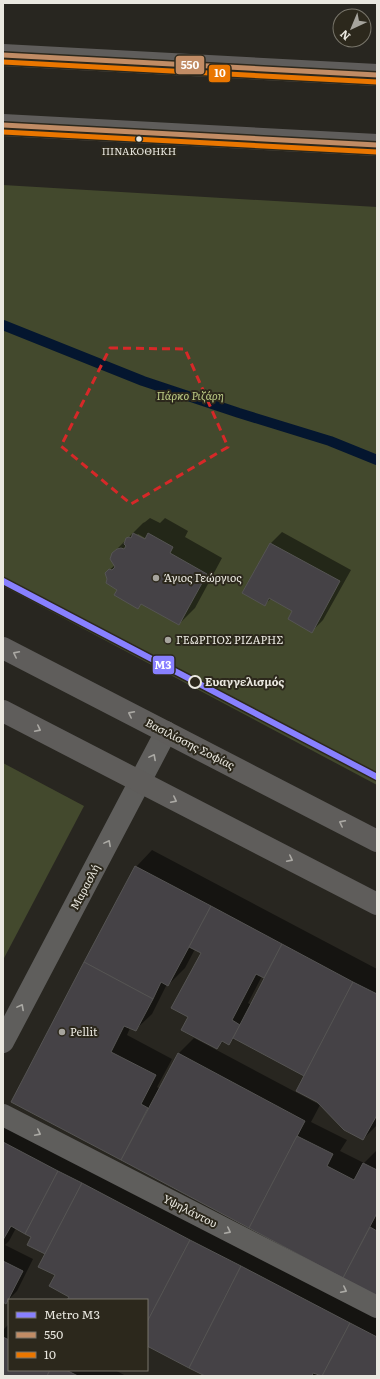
<svg xmlns="http://www.w3.org/2000/svg" width="380" height="1379" font-family="Literata,serif">
  <style>
    .green { fill: #43492d }
    .shadow { fill: #0007; fill-rule: evenodd }
    .lines { fill: none; stroke-linecap: round; stroke-linejoin: round }
    .stream { stroke: #04162f; stroke-width: 10 }
    .building { fill: #454246; stroke: #555453 }
    .minor { stroke: #5f5e5c; stroke-width: 22 }
    .tertiary { stroke: #5f5e5c; stroke-width: 22 }
    .primary { stroke: #5f5d5b; stroke-width: 22 }
    .bus-1-casing { stroke: #2c281c; stroke-width: 8 }
    .bus-2-casing { stroke: #2c281c; stroke-width: 8 }
    .bus-1 { stroke: #c18c65; stroke-width: 5 }
    .bus-2 { stroke: #ea7600; stroke-width: 5 }
    .metro-1-casing { stroke: #2c281c; stroke-width: 9 }
    .metro-1 { stroke: #8880ff; stroke-width: 6 }
    .oneway { stroke: #aba9a4 }
    .oneway2 { stroke: #abaaa5 }
    .marked { fill: none; stroke: #d62828; stroke-width: 3; stroke-dasharray: 8 5; stroke-linejoin: round }
    .bus-dot { fill: #eae8e0; stroke: #2c281c; stroke-width: 1.5 }
    .poi-dot { fill: #a6a49d; stroke: #2c281c; stroke-width: 1.5 }
    .stop-dot { fill: #2c281c; stroke: #eae8e0; stroke-width: 2 }
    .labels { text-anchor: middle; stroke-width: 4; stroke-linejoin: round; paint-order: stroke }
    .bus-label { font-size: 10px; fill: #eae8e0; stroke: #2c281c }
    .park-label { font-size: 11px; font-style: italic; fill: #becd87; stroke: #2c281c }
    .poi-label { font-size: 11px; fill: #eae8e0; stroke: #2c281c; text-anchor: start }
    .stop-label { font-size: 11px; font-weight: bold; fill: #eae8e0; stroke: #2c281c; text-anchor: start }
    .street-label { font-size: 11px; fill: #eae8e0; stroke: #2c281c }
    .line-badge { stroke: #2c281c; stroke-width: 1.5 }
    .badge-label { font-size: 11px; text-anchor: middle; font-weight: bold; fill: #fff }
  </style>
  <rect width="100%" height="100%" fill="#282620"/>
  <g class="green">
    <path d="M3,185L377,207V785L3,586Z"/>
    <path d="M3,763L84,806L3,960Z"/>
  </g>
  <g class="shadow">
    <path d="M150,518L160,523L165,518L188,531L185,537L222,558L195,608L179,624L142,603L138,608L108,579L106,573L115,565L113,553L143,523L145,522ZM138,534L150,541L136,536Z"/>
    <path d="M282,532L351,570L323,620L312,631L294,611L271,598L265,605L244,593L271,543Z"/>
    <path d="M152,850L377,969V1125L363,1139L305,1075L235,1038L229,1043L224,1041L217,1047L189,1017L202,953L195,949L185,968L168,985L167,984L152,1014L135,1030L130,1028L127,1035L172,1059L157,1087L160,1089L178,1054L194,1038L320,1105L311,1122L347,1140L340,1151L364,1163L377,1150V1295L12,1101L136,867ZM262,976L266,978L251,1005L248,1003Z"/>
    <path d="M3,1121L377,1312V1376H207L147,1345V1300H69L70,1296L56,1275L46,1253L33,1236L16,1228L9,1241L5,1245L33,1259L17,1291L6,1302L3,1301Z"/>
    <path d="M9,1324V1370H115L126,1376H3V1330Z"/>
  </g>
  <g class="lines">
    <path class="stream" d="M3,325L143,381L239,413L330,441L377,460"/>
  </g>
  <g class="building">
    <path d="M133,533L145,539L148,533L173,547L170,553L207,574L179,625L141,604L138,609L114,595L117,590L106,583L107,579L105,573L109,569L112,570L115,567L110,559L112,553L117,549L121,548L124,549L126,546L124,544L126,538L129,537L131,538Z"/>
    <path d="M270,543L340,581L312,633L288,619L292,611L269,598L265,606L242,593Z"/>
    <path d="M135,866L211,906L168,986L161,982L153,999L84,962Z"/>
    <path d="M211,906L282,944L264,978L256,974L232,1020L240,1025L229,1045L222,1041L217,1049L181,1030L188,1017L171,1008L201,953L189,947Z"/>
    <path d="M282,944L353,982L304,1076L233,1038Z"/>
    <path d="M84,962L153,999L136,1031L124,1026L111,1052L156,1075L141,1104L148,1108L121,1160L11,1102Z"/>
    <path d="M353,982L377,994V1115L363,1140L344,1130L317,1102L296,1091Z"/>
    <path d="M178,1053L305,1121L249,1228L121,1160Z"/>
    <path d="M297,1136L333,1154L327,1166L354,1180L363,1163L377,1170V1213L343,1278L249,1228Z"/>
    <path d="M3,1142L58,1171L25,1234L11,1226L3,1240Z"/>
    <path d="M58,1171L82,1183L45,1254L27,1245L31,1237L25,1234Z"/>
    <path d="M82,1183L190,1240L147,1322V1300H67L69,1297L49,1286L55,1275L38,1267Z"/>
    <path d="M370,1227L377,1231V1296L343,1278Z"/>
    <path d="M190,1240L241,1266L189,1368L147,1346V1322Z"/>
    <path d="M3,1261L23,1271L6,1304L3,1302Z"/>
    <path d="M241,1266L350,1323L322,1376L313,1373L312,1376H205L189,1368Z"/>
    <path d="M350,1323L377,1337V1376H322Z"/>
    <path d="M3,1337L9,1340V1370H50L47,1376H3Z"/>
    <path d="M50,1370H66L78,1376H47Z"/>
  </g>
  <g class="lines">
    <path class="minor" d="M3,1115L377,1307"/>
    <path class="tertiary" d="M3,1042L166,732"/>
    <g class="primary">
      <path d="M3,55L377,75"/>
      <path d="M3,125L377,145"/>
      <path d="M3,648L377,841"/>
      <path d="M3,711L377,904"/>
    </g>
    <defs>
      <g id="bus-1">
        <path d="M3,55L377,75"/>
        <path d="M3,125L377,145"/>
      </g>
      <g id="bus-2">
        <path d="M3,62L377,82"/>
        <path d="M3,132L377,152"/>
      </g>
    </defs>
    <use href="#bus-1" class="bus-1-casing"/>
    <use href="#bus-2" class="bus-2-casing"/>
    <use href="#bus-1" class="bus-1"/>
    <use href="#bus-2" class="bus-2"/>
    <defs>
      <path id="metro-1" d="M3,581L377,777"/>
    </defs>
    <use href="#metro-1" class="metro-1-casing"/>
    <use href="#metro-1" class="metro-1"/>
  </g>
  <defs><path id="oneway-chevron" d="M-2-3.5L2.5 0L-2 3.5" fill="none" stroke-width="1.6" stroke-linecap="round" stroke-linejoin="round"/></defs>
  <g class="oneway">
    <use href="#oneway-chevron" transform="translate(16 654) rotate(-153)"/>
    <use href="#oneway-chevron" transform="translate(131 714) rotate(-153)"/>
    <use href="#oneway-chevron" transform="translate(38 729) rotate(27)"/>
    <use href="#oneway-chevron" transform="translate(174 800) rotate(27)"/>
    <use href="#oneway-chevron" transform="translate(342 823) rotate(-153)"/>
    <use href="#oneway-chevron" transform="translate(290 859) rotate(27)"/>
  </g>
  <g class="oneway2">
    <use href="#oneway-chevron" transform="translate(153 757) rotate(-62)"/>
    <use href="#oneway-chevron" transform="translate(108 843) rotate(-62)"/>
    <use href="#oneway-chevron" transform="translate(21 1007) rotate(-62)"/>
    <use href="#oneway-chevron" transform="translate(38 1133) rotate(27)"/>
    <use href="#oneway-chevron" transform="translate(228 1231) rotate(27)"/>
    <use href="#oneway-chevron" transform="translate(344 1290) rotate(27)"/>
  </g>
  <path class="marked" d="M110,348L185,349L228,447L131,504L61,446Z"/>
  <circle class="bus-dot" cx="139" cy="139" r="3.5"/>
  <g class="poi-dot">
    <circle cx="156" cy="578" r="4"/>
    <circle cx="168" cy="640" r="4"/>
    <circle cx="62" cy="1032" r="4"/>
  </g>
  <circle class="stop-dot" cx="195" cy="682" r="6"/>
  <g class="labels">
    <g class="bus-label">
      <text x="139" y="155">ΠΙΝΑΚΟΘΗΚΗ</text>
    </g>
    <g class="park-label">
      <text x="190" y="400">Πάρκο Ριζάρη</text>
    </g>
    <g class="poi-label">
      <text x="164" y="582">Άγιος Γεώργιος</text>
      <text x="176" y="644">ΓΕΩΡΓΙΟΣ ΡΙΖΑΡΗΣ</text>
      <text x="70" y="1036">Pellit</text>
    </g>
    <g class="stop-label">
      <text x="205" y="686">Ευαγγελισμός</text>
    </g>
    <g class="street-label">
      <text transform="translate(190 744) rotate(27)" y="4">Βασιλίσσης Σοφίας</text>
      <text transform="translate(85 887) rotate(-62)" y="4">Μαρασλή</text>
      <text transform="translate(190 1211) rotate(27)" y="4">Υψηλάντου</text>
    </g>
  </g>
  <g class="line-badge">
    <rect x="175" y="55" width="30" height="20" rx="4" fill="#c18c65"/>
    <rect x="208" y="64" width="23" height="19" rx="4" fill="#ea7600"/>
    <rect x="152" y="655" width="23" height="20" rx="4" fill="#8880ff"/>
  </g>
  <g class="badge-label">
    <text x="190" y="69">550</text>
    <text x="220" y="77">10</text>
    <text x="163" y="669">Μ3</text>
  </g>
  <rect width="380" height="1379" fill="none" stroke="#eae8e0" stroke-width="8"/>
  <rect x="8" y="1299" width="140" height="72" fill="#2c281c" stroke="#78756a"/>
  <rect x="16" y="1312" width="20" height="6" fill="#8880ff" stroke="#78756a"/>
  <text x="44" y="1319" font-size="12" fill="#eae8e0">Metro Μ3</text>
  <rect x="16" y="1332" width="20" height="6" fill="#c18c65" stroke="#78756a"/>
  <text x="44" y="1339" font-size="12" fill="#eae8e0">550</text>
  <rect x="16" y="1352" width="20" height="6" fill="#ea7600" stroke="#78756a"/>
  <text x="44" y="1359" font-size="12" fill="#eae8e0">10</text>
  <g transform="translate(352 28) rotate(224)"><circle r="19" fill="#2c281c" stroke="#78756a"/>
  <path d="M0-3L7 15L0 10L-7 15Z" fill="#a6a49d"/>
  <text y="-6" font-size="11" font-weight="bold" text-anchor="middle" fill="#eae8e0">N</text>
  </g>
</svg>
